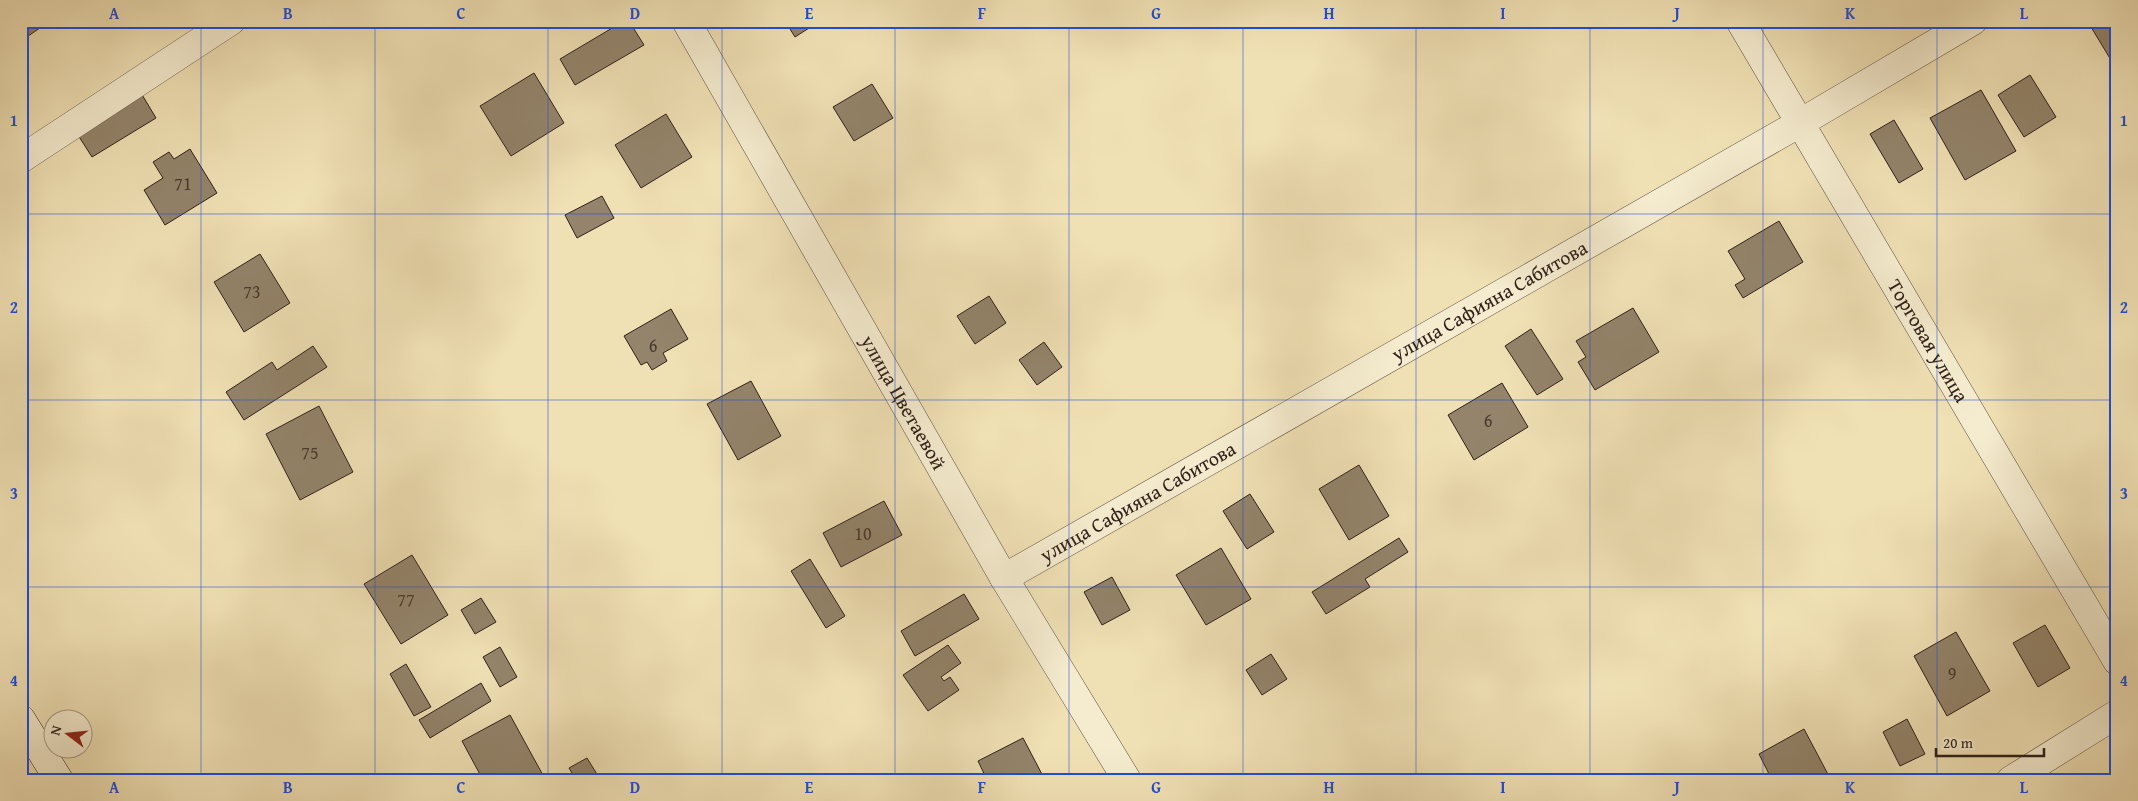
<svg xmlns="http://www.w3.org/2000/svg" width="2138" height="801" font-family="'Gentium Book Plus',serif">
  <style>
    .building { fill: #93846b; stroke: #2f201a }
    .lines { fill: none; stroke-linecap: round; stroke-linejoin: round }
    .street-casing { stroke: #5f5041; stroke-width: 29 }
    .secondary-casing { stroke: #2f201a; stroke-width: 29 }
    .street { stroke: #f5eccf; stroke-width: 28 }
    .secondary { stroke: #f5eccf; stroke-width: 28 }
    .grid { fill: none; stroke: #1d4ed8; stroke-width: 1; stroke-opacity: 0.55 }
    .labels { text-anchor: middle; stroke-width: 5; stroke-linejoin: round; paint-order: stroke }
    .number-label { font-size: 18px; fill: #48392e }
    .street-label { font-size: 20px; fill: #2f201a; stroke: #f5eccf }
    .neatline { fill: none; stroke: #1d4ed8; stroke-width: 2 }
    .grid-label { font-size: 16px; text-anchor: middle; font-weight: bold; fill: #1d4ed8 }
  </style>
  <rect width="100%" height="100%" fill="#f0e1b5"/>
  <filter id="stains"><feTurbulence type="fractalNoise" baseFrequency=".004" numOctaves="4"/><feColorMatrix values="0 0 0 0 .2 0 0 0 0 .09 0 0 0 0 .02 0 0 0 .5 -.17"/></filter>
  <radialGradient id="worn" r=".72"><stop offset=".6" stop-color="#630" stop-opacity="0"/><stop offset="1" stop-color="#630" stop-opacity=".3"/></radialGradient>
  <g class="building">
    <path d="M21,21H50L21,41Z"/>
    <path d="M624,21H629L644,45L575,85L560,59Z"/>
    <path d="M785,21H820L795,37Z"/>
    <path d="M2100,21H2117V70L2091,27Z"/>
    <path d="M534,73L564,123L511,156L480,106Z"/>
    <path d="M2030,75L2056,117L2024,137L1998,95Z"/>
    <path d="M872,84L893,118L854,141L833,107Z"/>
    <path d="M1981,90L2016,151L1965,180L1930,118Z"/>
    <path d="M141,93L156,118L92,157L76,132Z"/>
    <path d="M666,114L692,157L641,188L615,145Z"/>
    <path d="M1894,120L1923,169L1899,183L1870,134Z"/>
    <path d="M190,149L217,193L165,225L144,190L163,178L153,162L169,152L174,159Z"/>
    <path d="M602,196L614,218L577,238L565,215Z"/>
    <path d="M1779,221L1803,262L1743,298L1735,285L1745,279L1728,251Z"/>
    <path d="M260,254L290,303L244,332L214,282Z"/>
    <path d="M989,296L1006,323L975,344L957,316Z"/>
    <path d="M1633,308L1659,352L1595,390L1578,362L1586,357L1576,341Z"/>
    <path d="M671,309L688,339L663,353L667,361L652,370L647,362L641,365L624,336Z"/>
    <path d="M1531,329L1563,379L1537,395L1505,346Z"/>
    <path d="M1044,342L1062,367L1037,385L1019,360Z"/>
    <path d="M313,346L327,367L244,420L226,392L272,362L277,370Z"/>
    <path d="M751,381L781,436L738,460L707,404Z"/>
    <path d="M1502,383L1528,427L1474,460L1448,415Z"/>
    <path d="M319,406L353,472L300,500L266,434Z"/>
    <path d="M1359,465L1389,516L1349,540L1319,489Z"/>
    <path d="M1250,494L1274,532L1247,549L1223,511Z"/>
    <path d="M884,501L902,535L841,567L823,533Z"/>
    <path d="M1399,538L1408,552L1365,579L1370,587L1326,614L1312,592Z"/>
    <path d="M1221,548L1251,599L1206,625L1176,575Z"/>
    <path d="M412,555L448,615L401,644L364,584Z"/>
    <path d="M810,559L845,616L826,628L791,571Z"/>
    <path d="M1112,577L1130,610L1102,625L1084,592Z"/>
    <path d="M964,594L979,619L915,656L901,631Z"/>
    <path d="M481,598L496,622L475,634L461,610Z"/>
    <path d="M2045,625L2070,668L2038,687L2013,643Z"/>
    <path d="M1956,632L1990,691L1947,716L1914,656Z"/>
    <path d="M948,645L961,663L941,677L944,681L950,677L959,690L928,711L903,675Z"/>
    <path d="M500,647L517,677L500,687L483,657Z"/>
    <path d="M1271,654L1287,679L1262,695L1246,670Z"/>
    <path d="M406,664L431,707L414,716L390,674Z"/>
    <path d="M481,683L491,701L430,738L419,720Z"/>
    <path d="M510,715L544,777L539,780H483L462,741Z"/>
    <path d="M1907,719L1925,754L1900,766L1883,732Z"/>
    <path d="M1804,729L1831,780H1772L1759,754Z"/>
    <path d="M1023,738L1045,780H987L978,761Z"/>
    <path d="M587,758L600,779L599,780H576L569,768Z"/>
  </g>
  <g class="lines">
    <defs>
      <g id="street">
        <path id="s1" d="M686,21L1004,578L1127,780"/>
        <path id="s2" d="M1740,21L2117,661"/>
        <path d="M21,159L231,21"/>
        <path id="s3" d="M1004,578L1800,123L1973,21"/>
        <path d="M2011,780L2117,714"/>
      </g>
      <path id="secondary" d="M21,719L59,780"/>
    </defs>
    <use href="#street" class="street-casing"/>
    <use href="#secondary" class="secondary-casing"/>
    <use href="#street" class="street"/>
    <use href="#secondary" class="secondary"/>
  </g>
  <path class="grid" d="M201,21V780M375,21V780M548,21V780M722,21V780M895,21V780M1069,21V780M1243,21V780M1416,21V780M1590,21V780M1763,21V780M1937,21V780M21,214H2117M21,400H2117M21,587H2117"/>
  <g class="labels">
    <g class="number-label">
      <text x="183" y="190">71</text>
      <text x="252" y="298">73</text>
      <text x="653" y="352">6</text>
      <text x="1488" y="427">6</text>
      <text x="310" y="459">75</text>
      <text x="863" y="540">10</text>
      <text x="406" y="606">77</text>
      <text x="1952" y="680">9</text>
    </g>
    <g class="street-label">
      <text dy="7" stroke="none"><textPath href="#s3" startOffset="559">улица Сафияна Сабитова</textPath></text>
      <text dy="7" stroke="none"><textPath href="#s2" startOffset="371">Торговая улица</textPath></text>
      <text dy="7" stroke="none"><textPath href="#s1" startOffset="439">улица Цветаевой</textPath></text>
      <text dy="7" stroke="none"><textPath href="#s3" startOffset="154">улица Сафияна Сабитова</textPath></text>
    </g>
  </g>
  <rect width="2138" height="801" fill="none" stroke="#f0e1b5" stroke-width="55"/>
  <g transform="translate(68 734) rotate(286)"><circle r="24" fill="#f5eccf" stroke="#a69a87"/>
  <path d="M0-4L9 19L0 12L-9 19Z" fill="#8f2418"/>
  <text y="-8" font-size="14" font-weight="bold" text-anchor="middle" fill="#2f201a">N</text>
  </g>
  <path d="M1936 748v8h108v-8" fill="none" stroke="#2f201a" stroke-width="2.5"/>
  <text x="1943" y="748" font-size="15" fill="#2f201a" stroke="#f5eccf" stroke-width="4" paint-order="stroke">20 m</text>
  <rect x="28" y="28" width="2082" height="746" class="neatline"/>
  <g class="grid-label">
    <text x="114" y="19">A</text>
    <text x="288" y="19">B</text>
    <text x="461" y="19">C</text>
    <text x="635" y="19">D</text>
    <text x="809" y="19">E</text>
    <text x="982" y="19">F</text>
    <text x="1156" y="19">G</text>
    <text x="1329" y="19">H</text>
    <text x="1503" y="19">I</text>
    <text x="1677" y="19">J</text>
    <text x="1850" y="19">K</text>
    <text x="2024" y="19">L</text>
    <text x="14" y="126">1</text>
    <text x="2124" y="126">1</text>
    <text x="14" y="313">2</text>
    <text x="2124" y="313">2</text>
    <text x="14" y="499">3</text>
    <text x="2124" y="499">3</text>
    <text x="14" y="686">4</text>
    <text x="2124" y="686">4</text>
    <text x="114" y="793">A</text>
    <text x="288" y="793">B</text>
    <text x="461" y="793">C</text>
    <text x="635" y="793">D</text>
    <text x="809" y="793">E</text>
    <text x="982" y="793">F</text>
    <text x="1156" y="793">G</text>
    <text x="1329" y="793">H</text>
    <text x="1503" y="793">I</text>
    <text x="1677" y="793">J</text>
    <text x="1850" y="793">K</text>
    <text x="2024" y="793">L</text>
  </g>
  <rect width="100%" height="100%" filter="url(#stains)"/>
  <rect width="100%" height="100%" fill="url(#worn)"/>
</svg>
